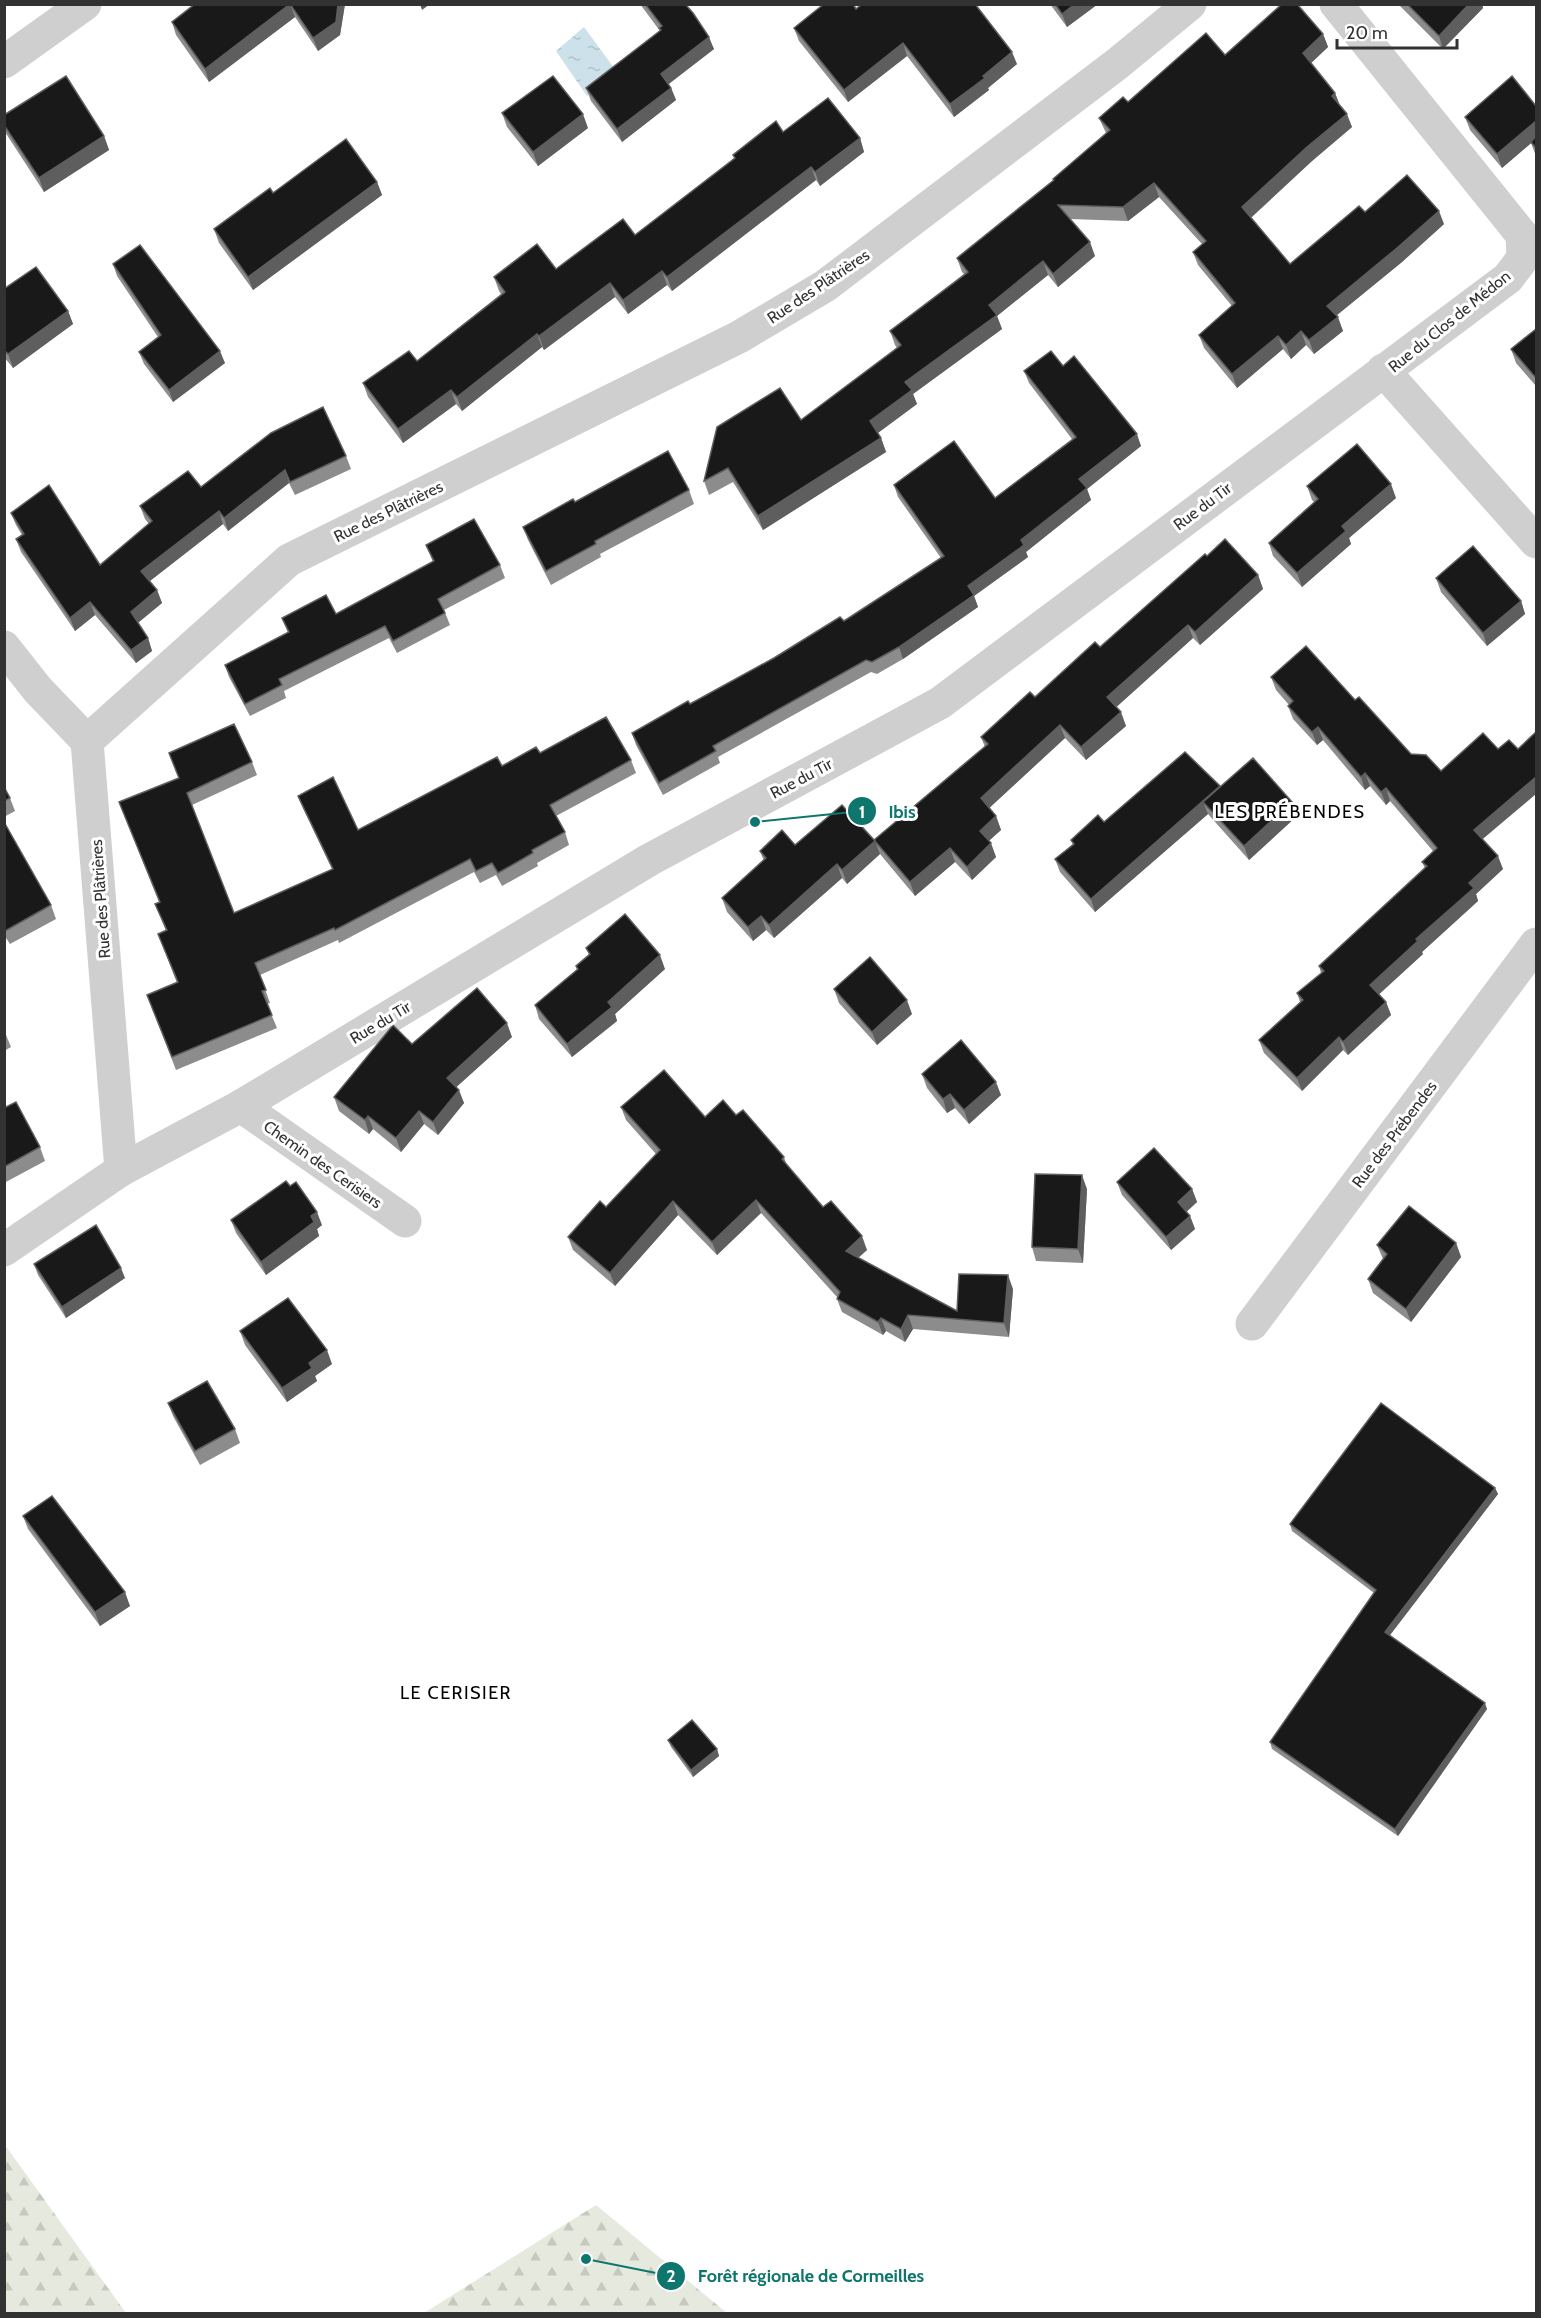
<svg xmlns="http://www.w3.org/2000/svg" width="1541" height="2318" font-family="Cabin,sans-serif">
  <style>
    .forest { fill: url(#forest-firs) }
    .water { fill: url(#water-ripples) }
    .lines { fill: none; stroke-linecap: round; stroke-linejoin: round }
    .street { stroke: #cfcfcf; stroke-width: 33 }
    .wall { fill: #8c8c8c }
    .shaded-wall { fill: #5e5e5e }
    .building { fill: #191919; stroke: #5e5e5e; stroke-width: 1.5 }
    .labels { text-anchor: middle; stroke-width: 6; stroke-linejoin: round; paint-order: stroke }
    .street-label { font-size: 16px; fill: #323232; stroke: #fff }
    .neighbourhood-label { font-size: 18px; letter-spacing: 1.5px; fill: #000; stroke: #fff }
    .leader { fill: none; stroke: #0f766e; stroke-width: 2 }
    .callout-dot { fill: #0f766e; stroke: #fff; stroke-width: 2 }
    .mark-label { font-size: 18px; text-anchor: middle; font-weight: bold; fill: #fff }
    .callout-label { font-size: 18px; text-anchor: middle; font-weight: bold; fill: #0f766e; stroke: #fff; stroke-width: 6; stroke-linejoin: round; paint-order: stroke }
  </style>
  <defs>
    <pattern id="forest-firs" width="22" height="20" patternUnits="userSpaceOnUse" patternTransform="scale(1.5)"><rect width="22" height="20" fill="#e6eade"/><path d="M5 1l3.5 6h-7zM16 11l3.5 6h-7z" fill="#c6c9bf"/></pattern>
    <pattern id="water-ripples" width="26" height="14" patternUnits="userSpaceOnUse" patternTransform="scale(1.5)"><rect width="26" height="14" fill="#cce1e9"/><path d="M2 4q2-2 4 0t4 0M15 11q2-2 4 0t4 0" fill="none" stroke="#b0c2c8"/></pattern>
  </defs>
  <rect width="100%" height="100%" fill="#fff"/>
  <g class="forest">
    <path d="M5,2145L126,2313H5Z"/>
    <path d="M596,2205L727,2313H424Z"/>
  </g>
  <path class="water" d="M584,27L617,72L587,96L556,51Z"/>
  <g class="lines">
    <g class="street">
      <path d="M4,62L85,4"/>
      <path d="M1383,370L1536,542"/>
      <path d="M4,647L38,690L87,741"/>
      <path d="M87,741L289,560L739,337L825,286L1117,64L1190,4"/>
      <path d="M87,741L121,1170"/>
      <path d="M241,1106L405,1221"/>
      <path d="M4,1250L121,1170L241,1106L649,860L940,703L1508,278L1523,258L1522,235L1336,4"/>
      <path d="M1252,1324L1536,944"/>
    </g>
  </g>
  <g class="wall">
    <path d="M221,4H345L340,35L318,51L295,17L209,82L176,35L172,22Z"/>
    <path d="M640,4H685L714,49L668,84L671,88L676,100L622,142L591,101L586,88L660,31Z"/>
    <path d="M1050,4H1098L1067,27Z"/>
    <path d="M1398,4H1482L1483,8L1443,49Z"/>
    <path d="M856,9L1017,64L988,88L989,90L954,117L907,56L848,102L799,41L794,28Z"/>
    <path d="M1323,34L1328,47L1311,63L1335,93L1340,106L1352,127L1312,161L1251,218L1290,264L1365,212L1444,224L1402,262L1336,316L1343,331L1314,354L1306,345L1291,359L1283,349L1237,388L1204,348L1199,335L1232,306L1198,265L1193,252L1202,244L1159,197L1128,221L1070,219L1095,256L1058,287L1048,275L997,316L1002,329L913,394L917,404L878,433L881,438L886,452L763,530L733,482L709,495L704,481L801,420L897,348L895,345L890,331L964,274L962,272L957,258L1054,181L1053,179L1106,133L1099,118L1128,102L1225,55Z"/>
    <path d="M1536,106V156L1531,143L1502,168L1470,130L1465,117Z"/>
    <path d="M502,113L588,128L538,166L507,127Z"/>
    <path d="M4,115L104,136L109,150L44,192L5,132Z"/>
    <path d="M783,132L860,138L864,152L820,186L816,180L672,291L667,285L628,314L615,297L544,350L542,347L462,411L456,404L403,443L368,397L363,383L417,361L501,294L499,291L494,277L556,269L635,235L735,158L733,155Z"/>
    <path d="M377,182L382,195L253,290L219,243L214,229L273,193Z"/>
    <path d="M113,264L225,363L173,402L144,364L139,352L158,337L117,276Z"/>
    <path d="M4,289L68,311L73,324L13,368L4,357Z"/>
    <path d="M1536,329V386L1516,363L1511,349Z"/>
    <path d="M1063,366L1141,446L1087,489L1091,500L1026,552L1028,557L974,596L978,607L903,659L877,674L871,672L718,757L720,763L663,795L636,745L632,733L690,704L844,621L941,558L898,497L894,485L995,498L1072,439L1029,383L1024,371Z"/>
    <path d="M346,456L351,469L295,495L289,483L228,531L223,524L150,581L157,590L162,603L138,623L148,638L152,651L136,663L95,615L75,631L21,552L16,539L22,535L16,525L11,513L100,565L149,524L145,519L140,506L201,487Z"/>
    <path d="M1307,486L1396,498L1349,538L1351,544L1302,587L1273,556L1269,543L1314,502L1312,500Z"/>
    <path d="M689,490L694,504L600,554L601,557L551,585L528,540L523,527L575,502Z"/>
    <path d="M426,545L500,565L505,578L444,610L450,625L397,653L389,638L284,691L286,698L250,716L229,677L225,665L288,633L282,618L336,614L433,562Z"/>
    <path d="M1207,556L1258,575L1263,589L1200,645L1193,638L1116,707L1126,726L1086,760L1065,738L989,808L996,816L1001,830L989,841L996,857L972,880L955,862L915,896L880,854L847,884L842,878L774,938L766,930L753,941L727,912L722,898L764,861L760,851L795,845L874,840L985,747L981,737L1100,647Z"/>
    <path d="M1436,578L1521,601L1525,614L1487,646L1441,592Z"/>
    <path d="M1271,677L1355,700L1482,839L1503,869L1476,894L1478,901L1422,952L1423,954L1379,994L1386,1002L1391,1015L1348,1055L1343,1050L1302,1091L1264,1053L1259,1040L1300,1002L1297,993L1321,973L1319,966L1425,868L1422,862L1433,851L1390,801L1386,805L1370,786L1365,790L1323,740L1317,745L1293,719L1288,706L1289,705L1276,690Z"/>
    <path d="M169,753L252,762L257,775L192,805L234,913L332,869L303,808L298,796L358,830L502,766L540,753L631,760L636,773L556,816L565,832L569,845L537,863L538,866L502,886L496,875L480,883L474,872L339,943L338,940L260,975L270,1003L267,1004L277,1028L176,1070L147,995L177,983L158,934L166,931L155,904L159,902L119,802L179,778Z"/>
    <path d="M4,787L10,798L15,811L4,817Z"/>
    <path d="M1220,787L1292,802L1297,816L1249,860L1208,814L1095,912L1060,872L1055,859L1073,844L1071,840Z"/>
    <path d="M4,822L51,905L56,919L10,944L4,935Z"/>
    <path d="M586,948L665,969L615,1014L617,1021L572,1057L539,1019L535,1005L577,970L576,966L589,955Z"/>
    <path d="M834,989L912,1014L877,1045L839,1003Z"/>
    <path d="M4,1030L11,1047L4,1051Z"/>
    <path d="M512,1037L456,1087L464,1103L438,1135L424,1124L401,1152L373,1129L369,1134L339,1111L334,1097L412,1044Z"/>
    <path d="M922,1074L1001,1095L969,1124L955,1108L947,1113L927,1088Z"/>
    <path d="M621,1107L705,1117L736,1115L784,1157L787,1166L823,1207L867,1250L858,1258L957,1311L1013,1289L1009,1337L913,1329L905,1342L886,1331L883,1335L842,1312L837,1299V1297L761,1213L717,1255L678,1215L615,1286L573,1250L568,1237L606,1207L656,1154L626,1120Z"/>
    <path d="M4,1108L40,1147L45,1161L4,1183Z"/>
    <path d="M1117,1182L1192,1189L1197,1202L1186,1212L1190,1216L1195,1229L1171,1250L1122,1195Z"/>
    <path d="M1087,1189L1083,1263L1036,1261L1032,1247Z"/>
    <path d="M231,1220L322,1225L317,1229L319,1236L266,1275L236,1233Z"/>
    <path d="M1456,1243L1461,1257L1411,1322L1373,1293L1368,1279L1383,1259L1377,1245Z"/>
    <path d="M34,1264L125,1278L66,1318L38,1275Z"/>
    <path d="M240,1331L332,1364L315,1376L317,1381L287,1402L245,1345Z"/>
    <path d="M168,1403L235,1429L240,1443L200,1465L173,1416Z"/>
    <path d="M1495,1488L1498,1494L1390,1635L1487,1709L1398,1836L1272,1749L1270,1742L1374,1593L1292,1531L1290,1524Z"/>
    <path d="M23,1516L130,1606L100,1626L28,1529Z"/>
    <path d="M668,1740L717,1749L719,1756L693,1777L671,1747Z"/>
  </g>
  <g class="shaded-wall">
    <path d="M290,4L295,17L209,82L205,69Z"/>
    <path d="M338,4H345L340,35L318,51L313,38Z"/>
    <path d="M420,4H430L422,10Z"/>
    <path d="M1075,4H1098L1067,27L1062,14Z"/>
    <path d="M1469,4H1482L1483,8L1443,49L1439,36Z"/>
    <path d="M1323,34L1328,47L1308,66L1303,53Z"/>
    <path d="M709,37L714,49L665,87L661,74Z"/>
    <path d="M903,43L907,56L848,102L844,90Z"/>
    <path d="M1012,52L1017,64L988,88L989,90L954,117L950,104Z"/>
    <path d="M671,88L676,100L622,142L617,129Z"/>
    <path d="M1335,93L1340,106L1332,96Z"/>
    <path d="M583,114L588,128L538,166L533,152Z"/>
    <path d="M1347,114L1352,127L1312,161L1247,221L1242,207L1307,147Z"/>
    <path d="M1536,121V139L1502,168L1497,154Z"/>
    <path d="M104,136L109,150L44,192L39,178Z"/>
    <path d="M860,138L864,152L820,186L815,172Z"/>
    <path d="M811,167L816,180L672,291L667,277Z"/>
    <path d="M377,182L382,195L253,290L248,277Z"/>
    <path d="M1154,183L1159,197L1128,221L1123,207Z"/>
    <path d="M1439,211L1444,224L1402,262L1332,319L1327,306Z"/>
    <path d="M1090,242L1095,256L1058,287L1053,274Z"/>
    <path d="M1043,261L1048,275L997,316L1002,329L913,394L917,404L875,435L870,421L905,382L989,305Z"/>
    <path d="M662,271L667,285L628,314L623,300Z"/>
    <path d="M610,283L615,297L544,350L539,336Z"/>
    <path d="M68,311L73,324L13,368L8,354Z"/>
    <path d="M1338,317L1343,331L1314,354L1309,340Z"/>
    <path d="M1301,331L1306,345L1291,359L1286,345Z"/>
    <path d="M537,334L542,347L462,411L457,397Z"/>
    <path d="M1278,336L1283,349L1237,388L1232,374Z"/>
    <path d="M220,351L225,363L173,402L169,390Z"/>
    <path d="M451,390L456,404L403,443L398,429Z"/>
    <path d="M1137,434L1141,446L1087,489L1091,500L1026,552L1028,557L974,596L978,607L903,659L899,647L1021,540L1079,479Z"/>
    <path d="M881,438L886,452L763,530L758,516Z"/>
    <path d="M285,470L289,483L228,531L224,518Z"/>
    <path d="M1391,484L1396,498L1349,538L1351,544L1302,587L1297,573L1342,526Z"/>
    <path d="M219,511L223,524L146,584L141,571Z"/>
    <path d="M1258,575L1263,589L1200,645L1195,632Z"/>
    <path d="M157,590L162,603L135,625L131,612Z"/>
    <path d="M1521,601L1525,614L1487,646L1483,633Z"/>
    <path d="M90,602L95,615L75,631L70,618Z"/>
    <path d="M1188,625L1193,638L1112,711L1107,697Z"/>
    <path d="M148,638L152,651L136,663L131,650Z"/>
    <path d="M1121,712L1126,726L1086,760L1081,747Z"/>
    <path d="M1060,725L1065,738L986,811L981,798Z"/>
    <path d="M1318,727L1323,740L1317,745L1312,732Z"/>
    <path d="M1365,773L1370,786L1365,790L1361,777Z"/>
    <path d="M1536,777V794L1478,843L1474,830Z"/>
    <path d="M1220,786L1203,802L1208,814L1095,912L1091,899Z"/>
    <path d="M1386,788L1390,801L1386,805L1381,792Z"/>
    <path d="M1292,802L1297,816L1249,860L1244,846Z"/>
    <path d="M996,816L1001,830L985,844L980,831Z"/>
    <path d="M875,841L880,854L847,884L842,870Z"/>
    <path d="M991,843L996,857L972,880L967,867Z"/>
    <path d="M950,848L955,862L915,896L910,882Z"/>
    <path d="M1498,856L1503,869L1476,894L1478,901L1422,952L1423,954L1375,998L1370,985L1416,939L1469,883Z"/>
    <path d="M837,864L842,878L774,938L769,925Z"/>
    <path d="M761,916L766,930L753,941L748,927Z"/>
    <path d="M660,955L665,969L615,1014L617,1021L572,1057L567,1044L608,1002Z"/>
    <path d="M907,1000L912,1014L877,1045L872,1032Z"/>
    <path d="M1386,1002L1391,1015L1348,1055L1343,1042Z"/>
    <path d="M507,1023L512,1037L452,1091L447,1078Z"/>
    <path d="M1339,1037L1343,1050L1302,1091L1297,1078Z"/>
    <path d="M996,1082L1001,1095L969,1124L964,1110Z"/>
    <path d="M459,1090L464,1103L438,1135L433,1122Z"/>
    <path d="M950,1094L955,1108L947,1113L943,1099Z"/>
    <path d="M419,1111L424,1124L401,1152L396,1138Z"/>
    <path d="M368,1116L373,1129L369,1134L365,1120Z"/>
    <path d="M1082,1175L1087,1189L1083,1263L1078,1249Z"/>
    <path d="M1192,1189L1197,1202L1183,1215L1178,1202Z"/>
    <path d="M756,1200L761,1213L717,1255L712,1242Z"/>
    <path d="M673,1201L678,1215L615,1286L610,1273Z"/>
    <path d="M317,1212L322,1225L317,1229L319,1236L266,1275L261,1262L311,1216Z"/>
    <path d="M1190,1216L1195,1229L1171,1250L1166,1237Z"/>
    <path d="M862,1236L867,1250L851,1264L846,1251Z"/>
    <path d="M1456,1243L1461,1257L1411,1322L1406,1309Z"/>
    <path d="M121,1268L125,1278L66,1318L62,1307Z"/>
    <path d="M1008,1275L1013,1289L1009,1337L1004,1323Z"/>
    <path d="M908,1315L913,1329L905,1342L901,1329Z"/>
    <path d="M881,1318L886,1331L883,1335L878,1322Z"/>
    <path d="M327,1350L332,1364L315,1376L317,1381L287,1402L282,1388L309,1363Z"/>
    <path d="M1495,1488L1498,1494L1387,1639L1385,1632Z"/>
    <path d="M125,1592L130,1606L100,1626L95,1612Z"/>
    <path d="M1485,1703L1487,1709L1398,1836L1395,1829Z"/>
    <path d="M717,1749L719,1756L693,1777L691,1770Z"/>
  </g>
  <g class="building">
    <path d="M195,4L220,5L290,4L205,69L172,22Z"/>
    <path d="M290,4H338L336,22L313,38Z"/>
    <path d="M645,4H685L693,13L709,37L661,74L671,88L617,129L586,88L661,30L659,28L662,26Z"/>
    <path d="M824,4H853L856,9L862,4H975L1012,52L983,76L985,78L950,104L903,43L844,90L794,28Z"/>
    <path d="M1055,4H1075L1062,14Z"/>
    <path d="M1282,4H1297L1323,34L1303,53L1335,93L1332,96L1347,114L1307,147L1242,207L1290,264L1359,206L1365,212L1407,175L1439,211L1397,248L1327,306L1338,317L1309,340L1301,331L1286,345L1278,336L1232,374L1199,335L1235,303L1193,252L1206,241L1154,183L1123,207L1058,205L1090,242L1053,274L1043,261L989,305L997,315L905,382L912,390L870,421L881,438L758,516L728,468L704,481L717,427L780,388L801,420L901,345L890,331L968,272L957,258L1054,180L1053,179L1110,130L1099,118L1123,97L1128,102L1206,33L1225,55Z"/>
    <path d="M1407,4H1469L1439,36Z"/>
    <path d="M66,76L104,136L39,178L4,125V115Z"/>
    <path d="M553,76L583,114L533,152L502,113Z"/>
    <path d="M1512,76L1536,106V121L1497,154L1465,117Z"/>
    <path d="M828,98L860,138L815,172L811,167L667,277L662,271L623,300L610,283L539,336L537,334L457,397L451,390L398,429L363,383L409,351L417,361L505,292L494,277L537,244L556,269L623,219L635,235L735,158L733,155L776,121L783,132Z"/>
    <path d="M1536,136V148L1531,142Z"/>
    <path d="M346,139L377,182L248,277L214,229L270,188L273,193Z"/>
    <path d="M140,245L220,351L169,390L139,352L161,335L113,264Z"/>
    <path d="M36,267L68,311L8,354L4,350V289Z"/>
    <path d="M1536,329V378L1511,349Z"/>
    <path d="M1051,351L1063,366L1074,356L1137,434L1079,479L1087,488L1021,540L1024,545L968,586L974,595L899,647L872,662L866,660L713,746L716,751L659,783L632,733L688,701L690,704L774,658L840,617L844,621L944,556L894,485L954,441L995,498L1076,437L1024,371Z"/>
    <path d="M323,407L346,456L290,482L285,470L224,518L219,511L141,571L157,590L131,612L148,638L131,650L90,602L70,618L16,539L24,534L11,513L49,485L100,565L152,521L140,506L188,471L201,487L271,433Z"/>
    <path d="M1357,444L1391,484L1342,526L1346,531L1297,573L1269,543L1318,499L1307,486Z"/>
    <path d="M668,451L689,490L595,541L596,544L546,571L523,527L573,499L575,502Z"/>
    <path d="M474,519L500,565L438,599L445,613L393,641L385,626L279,679L282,685L245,704L225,665L289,632L282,618L326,595L336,614L434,561L426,545Z"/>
    <path d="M1225,539L1258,575L1195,632L1188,625L1107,697L1121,712L1081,747L1060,725L981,798L996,816L980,831L991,843L967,867L950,848L910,882L874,840L988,744L981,737L1030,692L1035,697L1095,642L1100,647L1205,554L1207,556Z"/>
    <path d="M1473,546L1521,601L1483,633L1436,578Z"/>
    <path d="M1306,646L1355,700L1359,697L1411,754L1426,755L1441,771L1483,733L1498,749L1509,740L1518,749L1536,732V777L1474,830L1498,856L1469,883L1474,888L1416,939L1418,941L1370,985L1386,1002L1343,1042L1339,1037L1297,1078L1259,1040L1303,1000L1297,993L1324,971L1319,966L1427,866L1422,862L1437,848L1386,788L1381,792L1365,773L1361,777L1318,727L1312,732L1288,706L1293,701L1271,677Z"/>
    <path d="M606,717L631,760L550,805L565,832L532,850L533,853L498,873L492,863L476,871L470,859L335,930L334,928L255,963L266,990L262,991L272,1015L172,1057L147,995L178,982L158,934L167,930L155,904L160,902L119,802L179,778L169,753L234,724L252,762L187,793L234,913L333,869L298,796L333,777L358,830L497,757L502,766L536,747L540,753Z"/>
    <path d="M1185,752L1220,786L1091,899L1055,859L1074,844L1071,840L1098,815L1104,822Z"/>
    <path d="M1253,758L1292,802L1244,846L1203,802Z"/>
    <path d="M4,787L10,798L4,801Z"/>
    <path d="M842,805L875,841L842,870L837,864L769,925L761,916L748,927L722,898L766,858L760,851L782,830L795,845Z"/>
    <path d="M4,822L51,905L5,931H4Z"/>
    <path d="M625,914L660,955L608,1002L612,1007L567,1044L535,1005L578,969L576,966L590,954L586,948Z"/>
    <path d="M870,957L907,1000L872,1032L834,989Z"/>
    <path d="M477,988L507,1023L447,1078L459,1090L433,1122L419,1111L396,1138L368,1116L365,1120L334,1097L393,1025L412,1044Z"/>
    <path d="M961,1040L996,1082L964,1110L950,1094L943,1099L922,1074Z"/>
    <path d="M664,1070L705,1117L723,1100L736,1115L743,1110L784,1157L782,1159L823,1207L831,1201L862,1236L846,1251L957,1311L959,1274L1008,1275L1004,1323L908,1315L901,1329L881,1318L878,1322L837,1299L840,1292L756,1200L712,1242L673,1201L610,1273L568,1237L600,1201L606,1207L660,1150L621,1107Z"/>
    <path d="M16,1102L40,1147L4,1167V1108Z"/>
    <path d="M1154,1148L1192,1189L1178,1202L1190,1216L1166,1237L1117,1182Z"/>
    <path d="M1035,1174L1082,1175L1078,1249L1032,1247Z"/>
    <path d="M286,1181L290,1186L296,1182L317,1212L311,1216L314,1222L261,1262L231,1220Z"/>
    <path d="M1409,1206L1456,1243L1406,1309L1368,1279L1387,1254L1377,1245Z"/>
    <path d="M96,1225L121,1268L62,1307L34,1264Z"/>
    <path d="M288,1298L327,1350L309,1363L312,1368L282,1388L240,1331Z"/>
    <path d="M207,1381L235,1429L195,1451L168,1403Z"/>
    <path d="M1381,1403L1495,1488L1385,1632L1485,1703L1395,1829L1270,1742L1376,1590L1290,1524Z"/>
    <path d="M52,1496L125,1592L95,1612L23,1516Z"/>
    <path d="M692,1720L717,1749L691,1770L668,1740Z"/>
  </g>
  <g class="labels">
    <g class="street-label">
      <text transform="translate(818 286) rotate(-34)" y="6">Rue des Plâtrières</text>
      <text transform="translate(1449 321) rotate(-39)" y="6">Rue du Clos de Médon</text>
      <text transform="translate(1202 506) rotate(-37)" y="6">Rue du Tir</text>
      <text transform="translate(388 511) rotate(-26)" y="6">Rue des Plâtrières</text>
      <text transform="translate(801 778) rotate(-28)" y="6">Rue du Tir</text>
      <text transform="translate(100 899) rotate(-94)" y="6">Rue des Plâtrières</text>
      <text transform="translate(380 1022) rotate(-31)" y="6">Rue du Tir</text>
      <text transform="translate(1394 1134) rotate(-53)" y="6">Rue des Prébendes</text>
      <text transform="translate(323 1164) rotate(35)" y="6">Chemin des Cerisiers</text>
    </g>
    <g class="neighbourhood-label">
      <text x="1290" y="818">LES PRÉBENDES</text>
      <text x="456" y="1699">LE CERISIER</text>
    </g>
  </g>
  <path class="leader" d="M755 822L862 811M586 2259L671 2276"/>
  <g class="callout-dot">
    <circle cx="755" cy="822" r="6"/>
    <circle cx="586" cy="2259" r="6"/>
    <circle cx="862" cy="811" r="15"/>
    <circle cx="671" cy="2276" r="15"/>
  </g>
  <g class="mark-label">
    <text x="862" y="818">1</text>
    <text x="671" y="2282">2</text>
  </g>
  <g class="callout-label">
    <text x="902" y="818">Ibis</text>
    <text x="811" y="2282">Forêt régionale de Cormeilles</text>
  </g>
  <rect width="1541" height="2318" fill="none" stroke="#323232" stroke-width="12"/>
  <path d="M1337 39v9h120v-9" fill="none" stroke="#323232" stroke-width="3"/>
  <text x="1346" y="39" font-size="18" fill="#323232" stroke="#ffffff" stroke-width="4.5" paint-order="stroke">20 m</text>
</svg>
